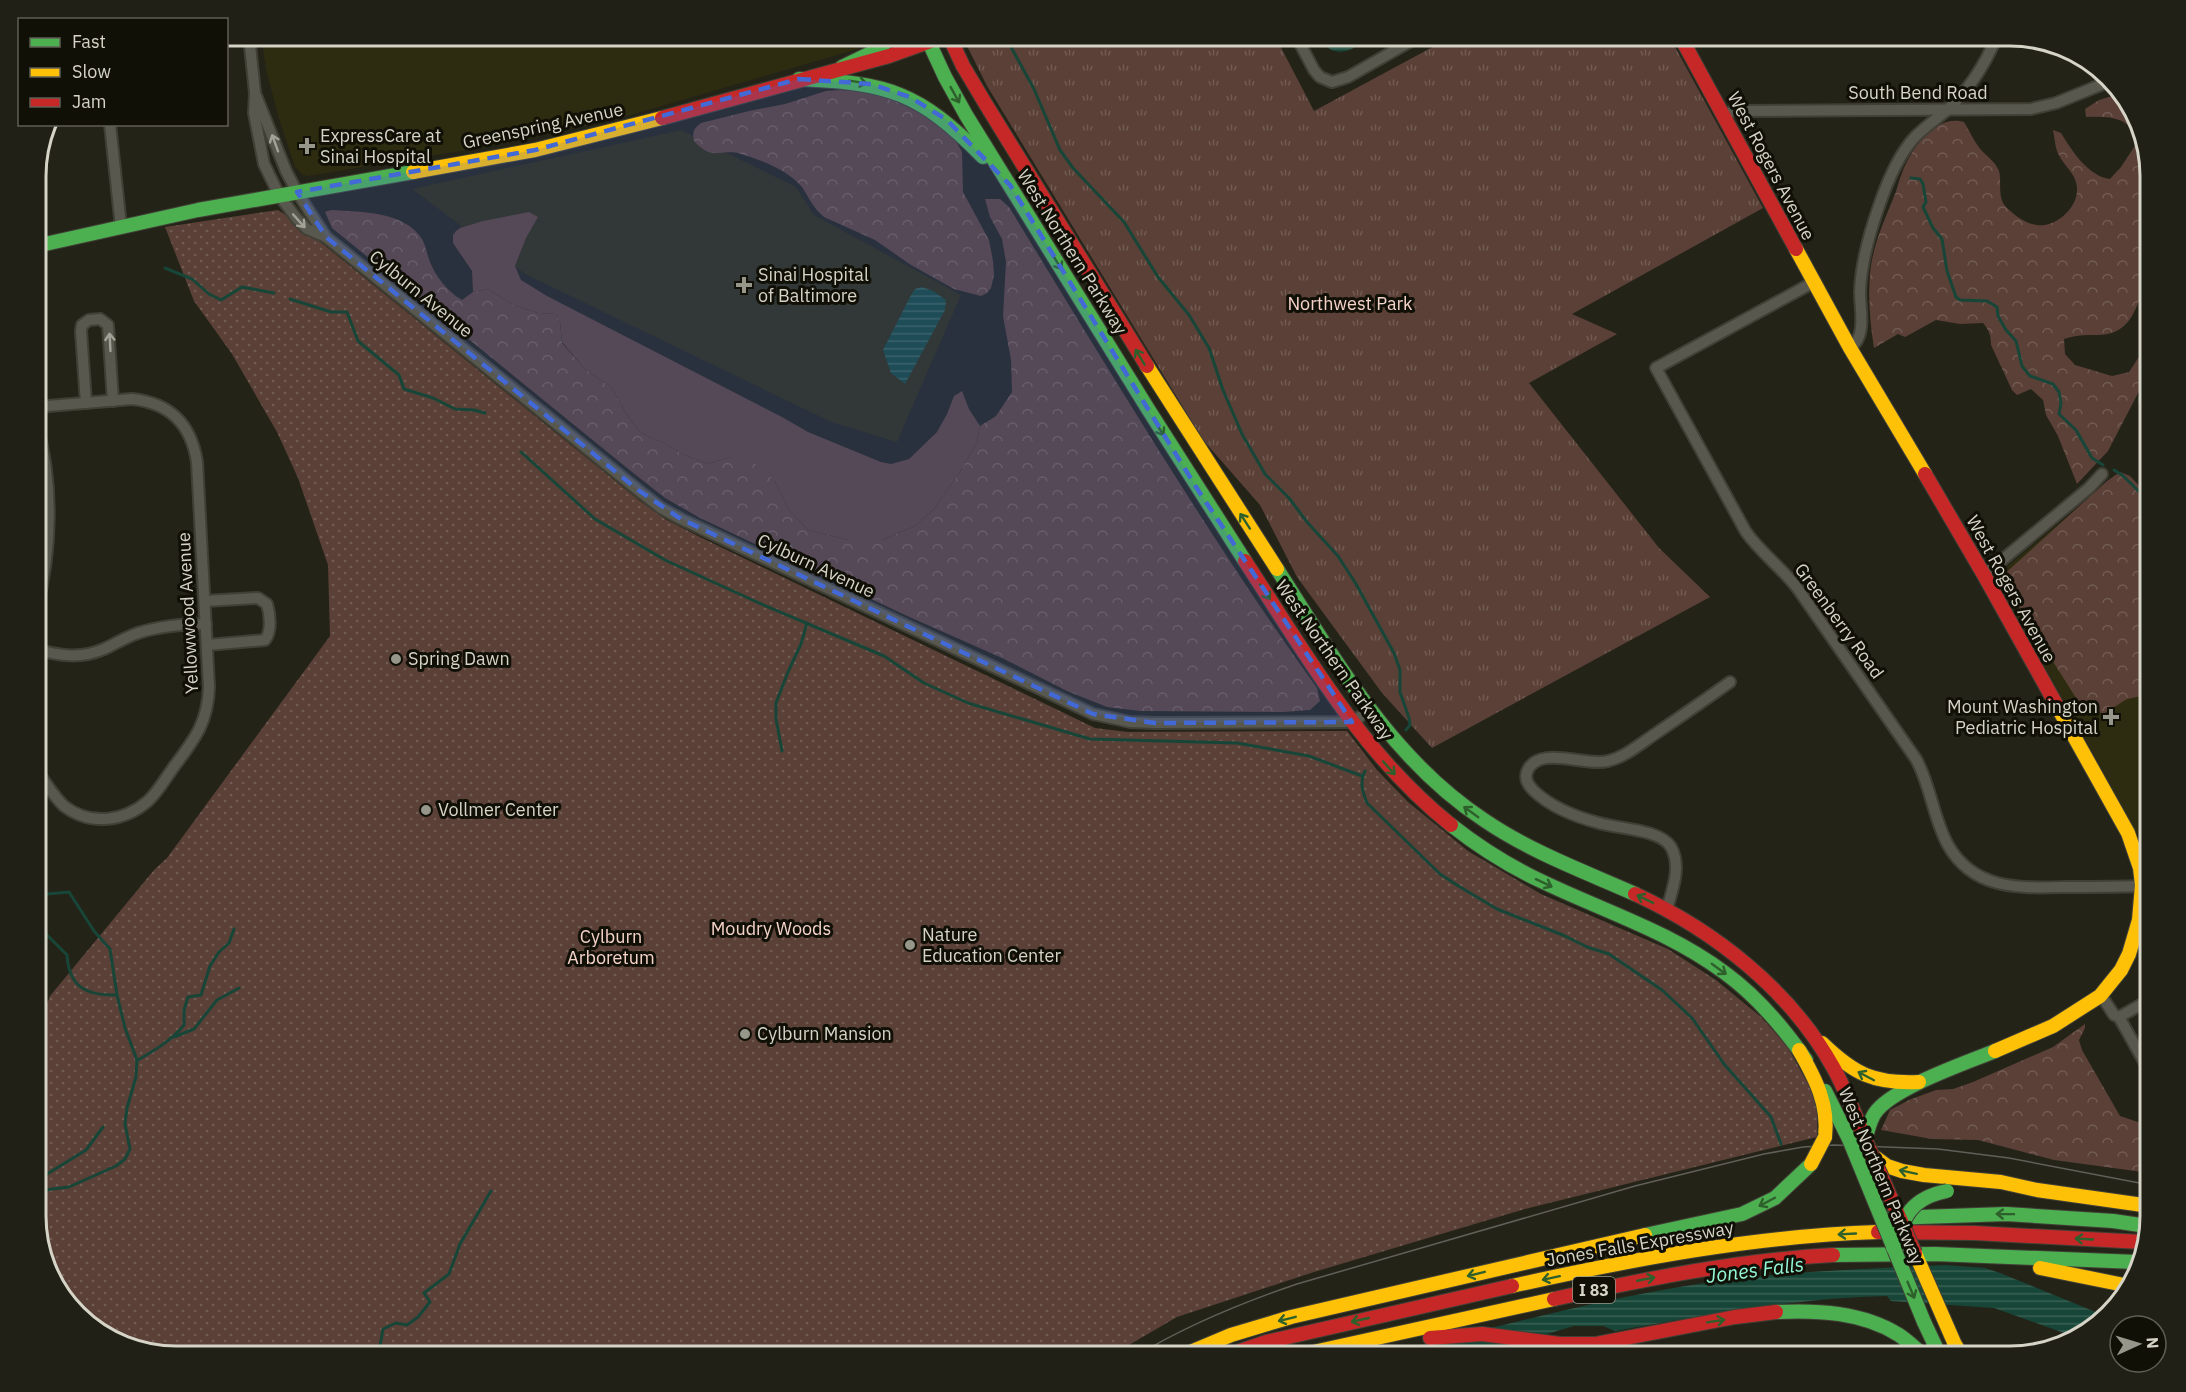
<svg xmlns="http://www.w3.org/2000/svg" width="2186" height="1392" font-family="'IBM Plex Sans',sans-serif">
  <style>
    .built { fill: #2e2c10 }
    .grass { fill: #5a4037 }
    .forest { fill: url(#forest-crowns) }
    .park { fill: url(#park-tufts) }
    .garden { fill: url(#garden-dots) }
    .water { fill: url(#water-rules) }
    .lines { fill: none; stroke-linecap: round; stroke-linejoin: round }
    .stream { stroke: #174638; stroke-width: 3 }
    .street-casing { stroke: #414037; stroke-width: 14 }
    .fast-casing { stroke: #414037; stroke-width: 16 }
    .slow-casing { stroke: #414037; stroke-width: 16 }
    .jam-casing { stroke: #414037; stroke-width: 16 }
    .street { stroke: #59584e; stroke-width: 10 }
    .fast { stroke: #4caf50; stroke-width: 14 }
    .slow { stroke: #ffc107; stroke-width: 14 }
    .jam { stroke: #c62828; stroke-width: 14 }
    .tram { stroke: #605f58; stroke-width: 1.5 }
    .fast-bridge-casing { stroke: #414037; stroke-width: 16; stroke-linecap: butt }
    .slow-bridge-casing { stroke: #414037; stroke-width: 16; stroke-linecap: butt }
    .jam-bridge-casing { stroke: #414037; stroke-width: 16; stroke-linecap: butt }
    .fast-bridge { stroke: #4caf50; stroke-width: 14 }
    .slow-bridge { stroke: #ffc107; stroke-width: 14 }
    .jam-bridge { stroke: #c62828; stroke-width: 14 }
    .oneway { stroke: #2e602c }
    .oneway2 { stroke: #a3a297 }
    .marked { fill: #4269d5; fill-opacity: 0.2; stroke: #4269d5; stroke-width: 4.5; stroke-dasharray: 12 8; stroke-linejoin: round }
    .poi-dot { fill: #97968a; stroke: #111007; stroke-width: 2 }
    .labels { text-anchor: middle; stroke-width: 6; stroke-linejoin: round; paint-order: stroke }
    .shield { fill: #111007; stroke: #9a998d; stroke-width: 1.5 }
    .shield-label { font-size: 16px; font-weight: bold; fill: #d5d4c7 }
    .street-label { font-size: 18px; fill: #d5d4c7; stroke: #111007 }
    .poi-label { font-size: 18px; fill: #d5d4c7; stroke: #111007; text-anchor: start }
    .park-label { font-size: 18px; fill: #f6d3c9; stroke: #111007 }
    .water-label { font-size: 20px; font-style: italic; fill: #94f7d7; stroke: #111007 }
    .rim { fill: none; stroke: #d5d4c7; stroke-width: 3 }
  </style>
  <defs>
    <pattern id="forest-crowns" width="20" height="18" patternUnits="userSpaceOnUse" patternTransform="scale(1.5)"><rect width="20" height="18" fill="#5a4037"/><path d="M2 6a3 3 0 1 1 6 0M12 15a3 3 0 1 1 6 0" fill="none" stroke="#715b52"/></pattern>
    <pattern id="park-tufts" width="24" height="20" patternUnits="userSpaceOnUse" patternTransform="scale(1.5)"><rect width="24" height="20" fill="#5a4037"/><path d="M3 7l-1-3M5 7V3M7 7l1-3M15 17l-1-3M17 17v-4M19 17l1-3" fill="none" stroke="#715b52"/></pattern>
    <pattern id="garden-dots" width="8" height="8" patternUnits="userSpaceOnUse" patternTransform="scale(1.5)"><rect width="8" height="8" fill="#5a4037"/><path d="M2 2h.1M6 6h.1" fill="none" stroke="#715b52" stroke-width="1.8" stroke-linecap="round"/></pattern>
    <pattern id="water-rules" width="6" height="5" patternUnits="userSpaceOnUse" patternTransform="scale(1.5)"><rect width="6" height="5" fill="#174638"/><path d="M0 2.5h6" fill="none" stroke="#386053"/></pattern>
  </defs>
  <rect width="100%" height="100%" fill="#242318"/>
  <g class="built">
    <path d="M261,36H882L872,44L861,48L620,118L502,144L308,176L303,175L295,167L278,115L266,69Z"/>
    <path d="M681,130L796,187L814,215L961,295L897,442L831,422L525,274L412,189Z"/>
    <path d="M2115,474L2150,516V856L1995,577L2107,483Z"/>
  </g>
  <path class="grass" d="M529,212L538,217L526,238L515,266L521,280L547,296L782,417L808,432L881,462L891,464L909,459L937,432L947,414L954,396L962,391L969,409L980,426L977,442L963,467L935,508L915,526L882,540H848L808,530L789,510L775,481L731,457L708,464L682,454L664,443L641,433L626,414L612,388L585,369L562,342L560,322L556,314L538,313L513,305L488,289L473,292L472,271L453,243V235L456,231L460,228L483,221Z"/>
  <g class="forest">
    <path d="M840,90L881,93L930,118L956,141L962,152L963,192L989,240L993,261L994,275L991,288L987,293L981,296L954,289L911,265L875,240L824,217C814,209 809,198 802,187C788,170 761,160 741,154C721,148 713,162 694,141C692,132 694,128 701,123L749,111L785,104L826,91Z"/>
    <path d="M2119,94L2131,107L2150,176V289L2142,292C2134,316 2126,335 2097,335C2084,335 2076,335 2064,339L2065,354L2075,365L2112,376L2129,372L2150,340V370L2108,451L2077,484L2058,436L2046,415L2043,400L2031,389L2017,395L2012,390L1991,345C1991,335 1989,330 1983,323L1960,324L1936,320L1905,337L1898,334L1874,348C1870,323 1868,300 1870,274C1872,249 1883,223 1893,199C1897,191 1898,182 1902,173C1911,149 1935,114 1964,122C1969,130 1973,139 1978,146C1984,155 1995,160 1999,171C2002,182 1997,197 2006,207C2014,215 2026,224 2037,225C2055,228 2078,208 2077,189C2077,175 2066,168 2060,157C2055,150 2055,139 2053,130L2061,133C2072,151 2088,176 2110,179L2121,167L2138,141C2130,116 2108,116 2086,117L2085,109L2099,100Z"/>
    <path d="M985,199H1000L1009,207C1109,370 1206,533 1317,688L1320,701L1310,710L1284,712L1140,711L1107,707L1067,691L1002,658L905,615L700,518L665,498L632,472L332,228L325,212L331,210C361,212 404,211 422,239C426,246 427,255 430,262C436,277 448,292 462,300L473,292L488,289L513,305L538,313L556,314L560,322L562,343L585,369L612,388L626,414L641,433L664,443L682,454L708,464L731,457L756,464L775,481L789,510L808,530L848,540H882L915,526L935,508L963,467L977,442L980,426L996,416L1012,392L1011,360L1003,316L1006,262L1002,239L990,217Z"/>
    <path d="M2120,472L2130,476L2150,497V692L2146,695L2127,699L2103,714L2078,701L2000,578L2107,481Z"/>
    <path d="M2085,1024V1028L2079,1040L2082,1050L2120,1116L2138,1122L2150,1119V1173L2054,1160L1978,1140L1932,1139L1881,1130L1890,1110L1909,1100L1936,1090L1953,1089L1973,1082L2053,1047Z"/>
  </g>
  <path class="park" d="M962,36H1275L1314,111L1453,36H1669L1763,208L1572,314L1617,334L1529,383L1659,548L1710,597L1432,748L1382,693L1297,577L1260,505L1203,440L987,86Z"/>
  <path class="garden" d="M278,210L292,219L640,501L665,519L700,537L1095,728L1128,732L1347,731L1377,770L1408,802L1468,851L1541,894L1668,949L1716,980L1761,1017L1787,1046L1817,1100V1137L1525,1209L1314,1272L1177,1317L1110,1356H176L99,1333L55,1286L36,1224V1032L50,996L154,870L167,858L330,636L328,565L298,478L277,432L232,354L194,301L165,227Z"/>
  <g class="water">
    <path d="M1317,36H1372C1352,51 1334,62 1317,36Z"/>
    <path d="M922,287L933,291L946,300L945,310L905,384L891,373L883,350L910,297L915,289Z"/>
    <path d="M1945,1265L1985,1268L2000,1273L2103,1315L2078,1338L1994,1308L1891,1301L1887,1296C1795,1298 1706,1315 1615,1331L1603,1326H1574L1510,1345L1496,1354L1488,1356H1373C1484,1332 1593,1299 1705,1283C1785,1271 1865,1269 1945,1265Z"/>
  </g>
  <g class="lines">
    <g class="stream">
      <path d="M1005,36L1034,89L1060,150L1073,168L1124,222L1158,277L1189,315L1209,348L1223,390L1242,434L1265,474L1289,498L1307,522L1338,556L1356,584L1394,653L1400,670V692L1409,718L1410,725L1406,730"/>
      <path d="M1911,178L1920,179L1923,184L1926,202L1923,207L1933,228L1942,239L1947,271L1956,297L1960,300L1987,301L1997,307L1998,316L2006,330L2016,341L2022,366L2030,376L2053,384L2059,392L2061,403L2059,414L2076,430L2092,458L2103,465"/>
      <path d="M165,268L192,279L209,294L221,300L242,287L274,293"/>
      <path d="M290,299L331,312H347L358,341L399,375L404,389L433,398L455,409L474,410L485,413"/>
      <path d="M521,452L595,519L665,560L759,603L884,656L924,683L968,703L1090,739L1237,743L1309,756L1362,776"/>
      <path d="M2114,470L2122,475L2150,502"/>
      <path d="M782,751L776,719V703L788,672L801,644L807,623"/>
      <path d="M1365,771C1359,782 1363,793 1367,803L1440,874L1460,887L1497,909L1565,936L1587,947L1609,954L1662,990L1692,1018L1724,1064L1771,1117L1781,1144"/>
      <path d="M36,895L69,892L94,931L110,949L117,995L125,1028L137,1060L136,1077L127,1108L125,1124L130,1149L125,1159L116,1166L69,1187L36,1191"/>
      <path d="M36,920L47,935L67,955C69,987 86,996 117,995"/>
      <path d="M174,1037L194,1029L217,1000L239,988"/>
      <path d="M138,1060C155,1050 172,1040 184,1025V1010L188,997L201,995L210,966L219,952L229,943L234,929"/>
      <path d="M36,1187L39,1179L86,1150L103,1127"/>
      <path d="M376,1356L379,1352L383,1329L396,1323L407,1325L418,1317L430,1302L424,1293L449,1274L460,1244L491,1191"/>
    </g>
    <defs>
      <g id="street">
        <path d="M249,36L255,93L254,113L264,164L279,195L297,219L307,229L326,237"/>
        <path d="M1296,36L1314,70L1320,77L1332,82L1348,77L1420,36"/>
        <path d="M255,93L286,171L297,192L326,237L638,490L661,508L681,519L1093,714L1130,722L1155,723L1352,722L1370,710"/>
        <path d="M1724,116L1733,111L2031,109L2056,103L2108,82"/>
        <path d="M110,124L121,227"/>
        <path d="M1814,282L1656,368L1746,532C1761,553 1782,568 1798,589L1916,759C1931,786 1933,818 1948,845C1974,891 2021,888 2067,887C2092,887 2116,887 2141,886"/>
        <path d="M1850,348C1867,337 1860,310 1860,292C1861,262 1870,231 1880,203C1888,180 1898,156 1914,138C1923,128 1935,120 1946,111C1969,90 1985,65 1997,36"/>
        <path d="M2145,401L2150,391"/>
        <path d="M86,403L81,331L82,325L89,320L100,319L108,325L113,401"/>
        <path d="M36,407L132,399C170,403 191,424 197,462L209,687C208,723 194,740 173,768C165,779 158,792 148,801C124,822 90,826 64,806C53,796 45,781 36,770"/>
        <path d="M36,422C54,483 52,551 36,611"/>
        <path d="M1984,575L2089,488L2102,474"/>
        <path d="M205,601L258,598L267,604C270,614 272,631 265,640L207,645"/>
        <path d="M36,649C59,656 81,659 104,649C115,644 126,637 138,633C160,626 182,624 206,624"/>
        <path d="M1667,909C1672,890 1682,867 1671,847C1660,829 1619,829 1599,823C1576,817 1552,808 1534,791C1529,786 1524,780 1527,772C1537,744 1586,767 1608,761C1625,757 1640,744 1655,734C1680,717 1705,700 1730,682"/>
        <path d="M2101,995L2114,1015L2119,1017L2146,1065L2150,1063"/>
        <path d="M2119,1017L2142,1004L2150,1018"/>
      </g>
      <g id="fast">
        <path d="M926,36L945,77L966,115L1148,409L1245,561"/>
        <path d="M842,67L879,49L892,36"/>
        <path d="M799,79C889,83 919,92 983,157"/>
        <path d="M36,246L198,210L413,172"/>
        <path d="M1277,569C1336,661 1391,759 1484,820C1531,852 1583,871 1635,894"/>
        <path d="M1451,825C1479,847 1509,866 1541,881C1603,911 1669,931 1725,973C1758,997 1783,1027 1806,1060"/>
        <path d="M1825,1091L1849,1139"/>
        <path d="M1865,1139C1868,1131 1870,1120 1875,1113C1892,1088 1966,1063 1995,1051"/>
        <path d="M1891,1218L2006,1214L2113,1221L2147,1226"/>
        <path d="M1645,1235L1742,1214L1775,1198L1811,1164"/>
        <path d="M1833,1255L1935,1254L2136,1262"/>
        <path d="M1776,1312C1817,1310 1863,1312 1899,1335C1908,1341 1916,1349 1925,1356"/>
        <path d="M1924,1322L1940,1356"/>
      </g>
      <g id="slow">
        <path d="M413,172L535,150L662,118"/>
        <path d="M1796,249L1850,348L1925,474"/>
        <path d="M1147,366L1277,569"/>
        <path d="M1822,1043C1854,1074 1874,1084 1919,1082"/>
        <path d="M1799,1050C1815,1078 1829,1104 1825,1137"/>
        <path d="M1995,1051L2053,1026L2100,996L2121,970L2129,954L2139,920L2142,885L2140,868L2128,833L2057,706"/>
        <path d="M1872,1155L1887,1166L1902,1171L1924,1175L2001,1182L2037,1190L2150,1206"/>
        <path d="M1915,1253L1960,1356"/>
        <path d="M2040,1268L2129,1286"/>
        <path d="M1512,1286C1633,1259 1755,1236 1878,1232"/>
        <path d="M1956,1346L1962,1356"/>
        <path d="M1181,1356L1231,1335L1291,1317L1645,1235"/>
        <path d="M1295,1356L1554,1299"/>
      </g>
      <g id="jam">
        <path d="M949,36L963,66L985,103L1147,366"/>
        <path d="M1680,36L1796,249"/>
        <path d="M662,118L889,56L945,36"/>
        <path d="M1925,474L1984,575L2057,706"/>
        <path d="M1245,561C1307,656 1362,754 1451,825"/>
        <path d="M1635,894C1715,931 1790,990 1833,1067C1846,1090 1855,1115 1865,1139"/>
        <path d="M1878,1232L1975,1233L2142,1242"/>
        <path d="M1554,1299C1646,1279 1738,1260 1833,1255"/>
        <path d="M1430,1338L1482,1334L1560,1344H1595L1735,1317L1776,1312"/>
        <path d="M1225,1356L1266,1342L1512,1286"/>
      </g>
    </defs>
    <use href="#street" class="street-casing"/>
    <use href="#fast" class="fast-casing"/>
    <use href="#slow" class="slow-casing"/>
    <use href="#jam" class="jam-casing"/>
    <use href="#street" class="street"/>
    <use href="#fast" class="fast"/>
    <use href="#slow" class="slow"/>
    <use href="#jam" class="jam"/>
    <path class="tram" d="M1136,1356C1187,1325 1241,1303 1297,1284L1635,1186L1764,1154L1803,1147L1834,1145L1938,1149L2009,1158L2150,1185"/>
    <defs>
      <g id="fast-bridge">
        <path d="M1849,1139L1924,1322"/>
        <path d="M1893,1248C1904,1216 1911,1198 1947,1191"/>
      </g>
      <path id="slow-bridge" d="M1811,1164L1825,1137"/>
      <path id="jam-bridge" d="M1865,1139L1915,1253"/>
    </defs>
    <use href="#fast-bridge" class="fast-bridge-casing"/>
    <use href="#slow-bridge" class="slow-bridge-casing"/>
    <use href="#jam-bridge" class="jam-bridge-casing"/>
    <use href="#fast-bridge" class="fast-bridge"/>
    <use href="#slow-bridge" class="slow-bridge"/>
    <use href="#jam-bridge" class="jam-bridge"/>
  </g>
  <defs><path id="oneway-shaft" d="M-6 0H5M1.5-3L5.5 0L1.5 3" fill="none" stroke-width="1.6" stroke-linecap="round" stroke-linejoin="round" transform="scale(1.5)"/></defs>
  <g class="oneway">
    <use href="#oneway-shaft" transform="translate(858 82) rotate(9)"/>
    <use href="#oneway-shaft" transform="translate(955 95) rotate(61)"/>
    <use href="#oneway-shaft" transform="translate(1057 262) rotate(58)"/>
    <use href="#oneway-shaft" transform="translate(1140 357) rotate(-121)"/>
    <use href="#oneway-shaft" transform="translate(1159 428) rotate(58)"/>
    <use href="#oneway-shaft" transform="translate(1245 521) rotate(-123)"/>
    <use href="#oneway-shaft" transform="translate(1265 592) rotate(56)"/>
    <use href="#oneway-shaft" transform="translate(1389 768) rotate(48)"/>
    <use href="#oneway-shaft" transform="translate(1471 812) rotate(-144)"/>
    <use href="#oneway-shaft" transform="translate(1544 883) rotate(25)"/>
    <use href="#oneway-shaft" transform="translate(1645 899) rotate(-154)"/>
    <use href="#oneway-shaft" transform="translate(1719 969) rotate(36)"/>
    <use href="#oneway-shaft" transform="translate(1866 1076) rotate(-152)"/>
    <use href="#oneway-shaft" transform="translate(1908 1172) rotate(-168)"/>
    <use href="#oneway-shaft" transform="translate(1767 1202) rotate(152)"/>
    <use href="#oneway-shaft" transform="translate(2005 1214) rotate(-179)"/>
    <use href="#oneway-shaft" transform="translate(1847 1234) rotate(177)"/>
    <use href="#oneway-shaft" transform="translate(2084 1239) rotate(-177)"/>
    <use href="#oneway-shaft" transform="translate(1476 1274) rotate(166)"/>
    <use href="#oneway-shaft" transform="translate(1551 1278) rotate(168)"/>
    <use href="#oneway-shaft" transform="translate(1646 1279) rotate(-11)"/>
    <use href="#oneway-shaft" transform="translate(1911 1290) rotate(67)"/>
    <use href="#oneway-shaft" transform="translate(1287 1319) rotate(166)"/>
    <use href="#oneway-shaft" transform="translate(1360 1320) rotate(167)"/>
    <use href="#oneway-shaft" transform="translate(1716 1321) rotate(-9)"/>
  </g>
  <g class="oneway2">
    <use href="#oneway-shaft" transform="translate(275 143) rotate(-110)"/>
    <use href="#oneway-shaft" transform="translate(299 221) rotate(48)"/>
    <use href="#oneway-shaft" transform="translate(110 342) rotate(-93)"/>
  </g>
  <path class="marked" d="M799,79L871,84L910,97L947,120L1010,185L1198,490L1352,722L1155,723L1093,714L681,519L638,490L326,237L297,192L535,150Z"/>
  <g class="poi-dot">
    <path d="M304 137h6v6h6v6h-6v6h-6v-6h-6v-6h6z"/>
    <path d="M741 276h6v6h6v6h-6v6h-6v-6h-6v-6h6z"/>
    <circle cx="396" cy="659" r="6"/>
    <path d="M2108 708h6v6h6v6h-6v6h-6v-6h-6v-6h6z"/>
    <circle cx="426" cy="810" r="6"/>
    <circle cx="910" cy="945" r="6"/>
    <circle cx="745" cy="1034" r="6"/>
  </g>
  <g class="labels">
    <rect class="shield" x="1573" y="1277" width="42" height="26" rx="4.5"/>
    <g class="shield-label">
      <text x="1594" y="1296">I 83</text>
    </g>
    <g class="street-label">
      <text x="1918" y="99">South Bend Road</text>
      <text transform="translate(543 126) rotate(-12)" y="6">Greenspring Avenue</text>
      <text transform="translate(1771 166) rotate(62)" y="6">West Rogers Avenue</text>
      <text transform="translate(1072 252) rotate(58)" y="6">West Northern Parkway</text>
      <text transform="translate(421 294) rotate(39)" y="6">Cylburn Avenue</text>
      <text transform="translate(816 566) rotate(25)" y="6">Cylburn Avenue</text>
      <text transform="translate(2011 589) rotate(61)" y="6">West Rogers Avenue</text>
      <text transform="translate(188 613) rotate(-93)" y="6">Yellowwood Avenue</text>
      <text transform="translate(1839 621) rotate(54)" y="6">Greenberry Road</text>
      <text transform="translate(1334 660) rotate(55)" y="6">West Northern Parkway</text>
      <text transform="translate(1881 1176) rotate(67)" y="6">West Northern Parkway</text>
      <text transform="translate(1640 1244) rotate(-10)" y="6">Jones Falls Expressway</text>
    </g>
    <g class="poi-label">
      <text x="320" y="142">ExpressCare at<tspan x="320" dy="21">Sinai Hospital</tspan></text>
      <text x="758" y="281">Sinai Hospital<tspan x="758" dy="21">of Baltimore</tspan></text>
      <text x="408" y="665">Spring Dawn</text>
      <text x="2098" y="713" text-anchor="end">Mount Washington<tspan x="2098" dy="21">Pediatric Hospital</tspan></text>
      <text x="438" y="816">Vollmer Center</text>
      <text x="922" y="941">Nature<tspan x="922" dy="21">Education Center</tspan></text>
      <text x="757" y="1040">Cylburn Mansion</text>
    </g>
    <g class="park-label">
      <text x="1350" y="310">Northwest Park</text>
      <text x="771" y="935">Moudry Woods</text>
      <text x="611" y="943">Cylburn<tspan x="611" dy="21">Arboretum</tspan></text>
    </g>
    <g class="water-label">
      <text transform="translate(1755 1270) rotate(-7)" y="7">Jones Falls</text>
    </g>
  </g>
  <path d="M0 0H2186V1392H0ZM176 46H2010A130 130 0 0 1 2140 176V1216A130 130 0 0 1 2010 1346H176A130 130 0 0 1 46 1216V176A130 130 0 0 1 176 46Z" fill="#212016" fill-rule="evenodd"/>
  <path class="rim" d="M176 46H2010A130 130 0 0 1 2140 176V1216A130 130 0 0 1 2010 1346H176A130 130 0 0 1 46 1216V176A130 130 0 0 1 176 46Z"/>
  <rect x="18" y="18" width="210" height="108" fill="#111007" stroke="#5f5e54" stroke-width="1.5"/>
  <rect x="30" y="38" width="30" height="9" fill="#4caf50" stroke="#5f5e54" stroke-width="1.5"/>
  <text x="72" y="48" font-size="18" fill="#d5d4c7">Fast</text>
  <rect x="30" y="68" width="30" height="9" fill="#ffc107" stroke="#5f5e54" stroke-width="1.5"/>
  <text x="72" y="78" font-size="18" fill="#d5d4c7">Slow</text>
  <rect x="30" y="98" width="30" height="9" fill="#c62828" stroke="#5f5e54" stroke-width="1.5"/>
  <text x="72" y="108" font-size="18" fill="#d5d4c7">Jam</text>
  <g transform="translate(2138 1344) rotate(86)"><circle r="28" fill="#111007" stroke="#5f5e54" stroke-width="1.5"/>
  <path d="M0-4.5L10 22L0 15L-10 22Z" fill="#97968a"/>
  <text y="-9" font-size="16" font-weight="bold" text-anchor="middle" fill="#d5d4c7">N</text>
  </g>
</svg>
